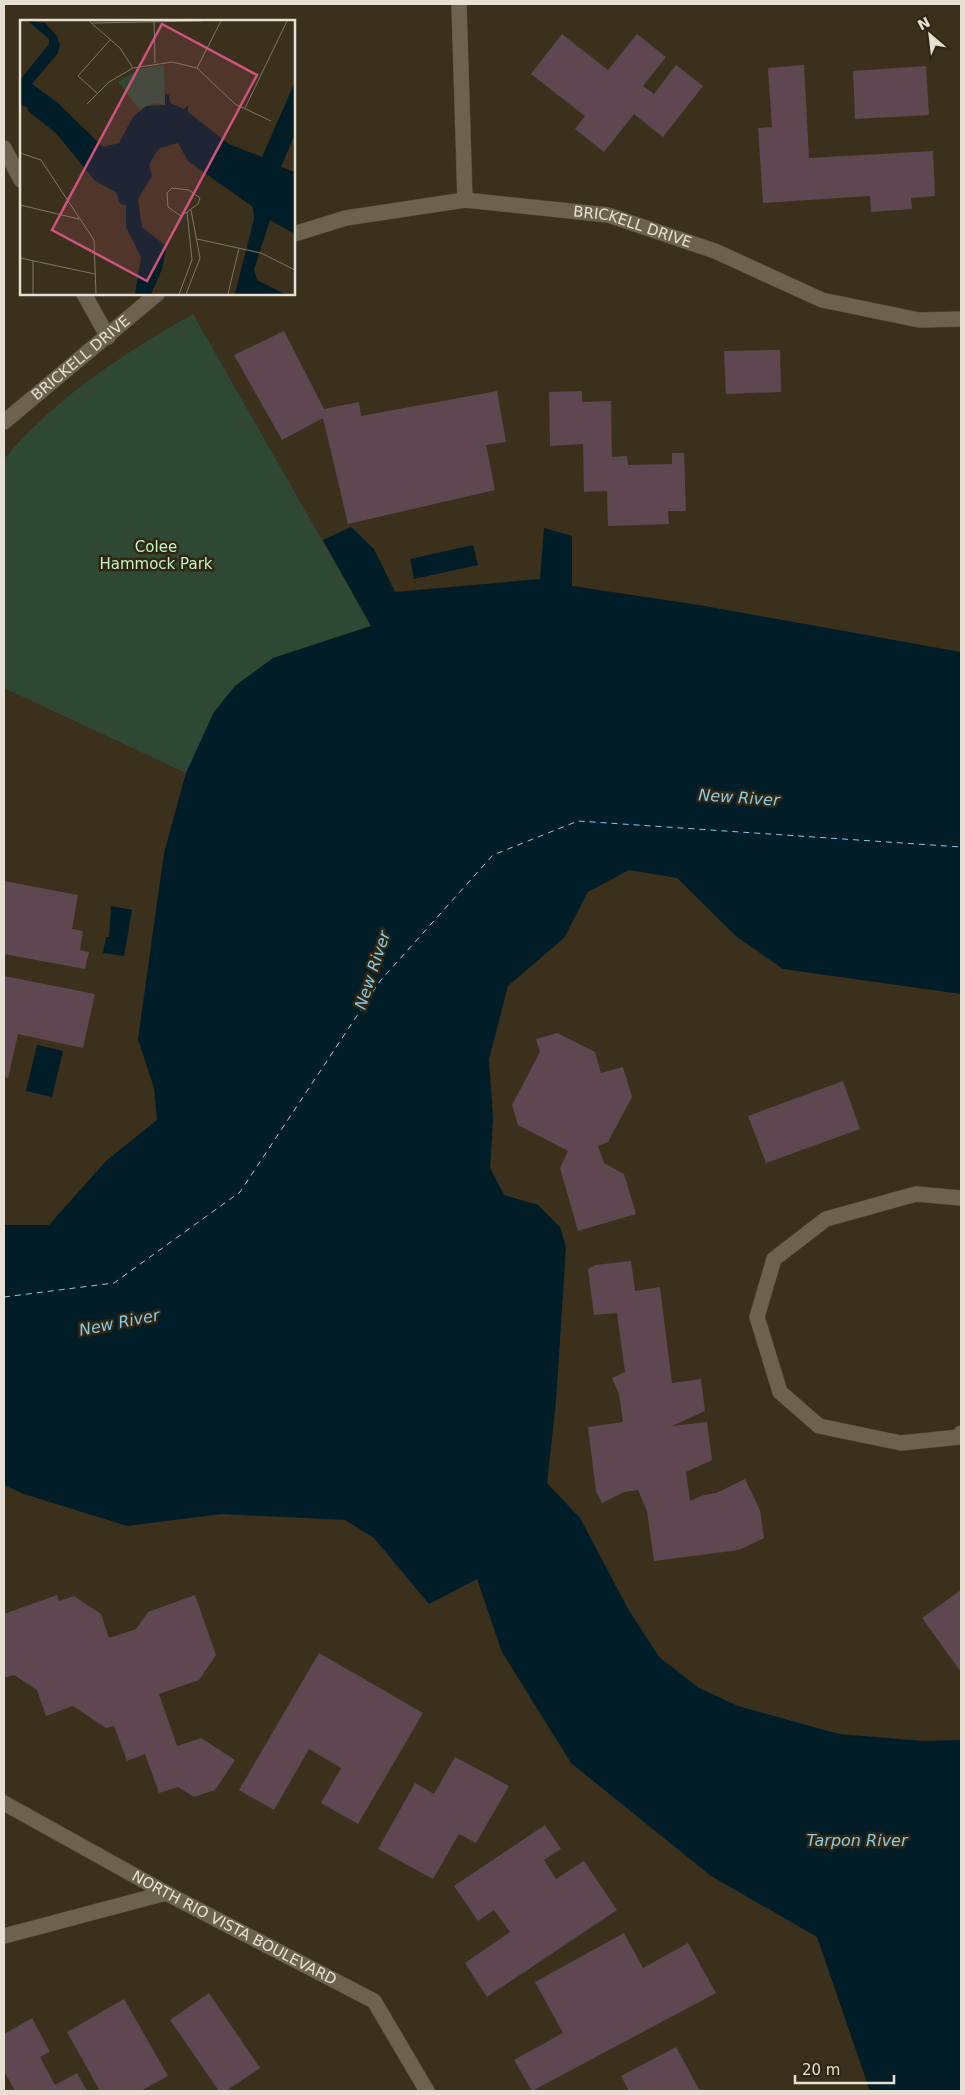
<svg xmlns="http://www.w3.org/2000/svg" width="965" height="2095" font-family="'DejaVu Sans',sans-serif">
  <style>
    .green { fill: #2f4833 }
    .water { fill: #011d27 }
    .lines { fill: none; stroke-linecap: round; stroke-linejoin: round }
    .ferry { stroke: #87cce6; stroke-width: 1; stroke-dasharray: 6 5; stroke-linecap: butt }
    .building { fill: #5e4751 }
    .street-casing { stroke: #544c3b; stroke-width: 16 }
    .street { stroke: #6d624d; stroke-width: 15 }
    .labels { text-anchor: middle; stroke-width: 5; stroke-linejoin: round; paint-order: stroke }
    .street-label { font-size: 15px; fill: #e6e0d4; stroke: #302612 }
    .park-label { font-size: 15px; fill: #c1f4c8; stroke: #302612 }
    .water-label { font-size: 16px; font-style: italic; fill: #87cce6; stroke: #302612 }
    .inset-river { fill: none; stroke: #011d27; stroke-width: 2.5 }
    .inset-road { fill: none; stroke: #7f7666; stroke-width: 1 }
    .view { fill: #cd547f; fill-opacity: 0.15; stroke: #cd547f; stroke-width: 2.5 }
    .inset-edge { fill: none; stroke: #e6e0d4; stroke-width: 2.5 }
  </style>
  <rect width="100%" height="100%" fill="#3a301c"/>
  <path class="green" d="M193,314L371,626L273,658L214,712L186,773L4,688V459C55,398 124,353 193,314Z"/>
  <g class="water">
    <path d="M351,527L374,549L395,592L540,579L544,528L572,536V586L699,605L961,652V994L783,969L737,937L677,878L629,870L588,892L564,938L508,986L489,1059L493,1119L490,1168L504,1195L538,1205L560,1227L566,1247L556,1401L547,1483L580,1518L627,1607L659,1657L699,1688L738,1706L839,1734L924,1741L961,1740V2091H870L817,1937L711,1876L571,1763L502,1652L477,1579L429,1604L374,1538L345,1520L221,1514L127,1526L24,1494L4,1485V1225H49L106,1161L157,1120L154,1088L138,1039L164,853L186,773L214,712L235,686L273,658L371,626L323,540Z"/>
    <path d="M473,545L478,565L414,579L410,559Z"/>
    <path d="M111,906L132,910L124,956L103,953L106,937H109Z"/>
    <path d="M37,1045L63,1051L52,1097L26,1091Z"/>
  </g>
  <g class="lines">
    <path class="ferry" d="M4,1297L114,1283L240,1192L380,981L493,855L578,821L961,847"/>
  </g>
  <g class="building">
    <path d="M562,34L608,70L637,34L666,57L643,86L654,94L676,65L703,86L663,137L634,114L604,152L575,129L585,116L531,74Z"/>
    <path d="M804,65L809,158L933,151L935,196L911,198L912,209L871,212L870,196L763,203L758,128L772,127L768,68Z"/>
    <path d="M926,66L929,115L855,119L853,71Z"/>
    <path d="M284,331L324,409L359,402L361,416L497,391L506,442L486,445L495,490L348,524L323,418L282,440L234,355Z"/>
    <path d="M780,350L781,392L726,394L724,351Z"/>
    <path d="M582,391V402L611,401L612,457L627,456L628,465L672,464V453H684L686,511H668L669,524L608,526L607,491L584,492L583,444L550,446L549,392Z"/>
    <path d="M4,881L78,895L72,929L83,931L80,950L89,952L85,969L4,954Z"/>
    <path d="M4,976L95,994L83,1048L18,1034L8,1078L4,1077Z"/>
    <path d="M557,1033L595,1052L601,1073L623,1067L632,1097L608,1142L598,1146L604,1163L624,1174L636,1214L578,1231L560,1168L568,1151L518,1125L512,1105L540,1052L536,1039Z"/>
    <path d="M843,1081L860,1129L766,1163L748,1116Z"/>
    <path d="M631,1261L635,1291L660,1287L672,1383L701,1379L705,1411L672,1426L707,1422L712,1460L686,1472L690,1501L704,1495L716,1493L745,1479L760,1510L764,1538L739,1550L654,1561L647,1511L638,1490L624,1492L602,1503L596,1491L588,1427L623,1422L619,1394L612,1378L625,1372L617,1313L594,1315L588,1269L595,1265Z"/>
    <path d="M961,1590V1672L922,1618Z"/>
    <path d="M57,1595L59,1601L74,1596L101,1614L109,1638L136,1629L148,1612L195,1595L216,1655L199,1680L159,1694L177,1746L201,1738L235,1760L215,1790L194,1797L178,1787L159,1793L145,1754L127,1761L114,1726L106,1728L73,1706L46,1716L37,1690L14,1675L4,1678V1614Z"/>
    <path d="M319,1653L423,1713L358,1824L321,1803L341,1768L309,1749L274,1810L239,1790Z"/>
    <path d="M455,1757L509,1786L476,1843L459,1834L433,1879L378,1849L415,1783L434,1794Z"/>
    <path d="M545,1825L561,1849L544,1860L556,1879L584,1861L617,1910L487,1997L465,1963L510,1932L494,1910L478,1921L454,1886Z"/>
    <path d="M624,1933L643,1968L688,1943L716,1993L532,2091L514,2060L563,2033L535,1982Z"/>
    <path d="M209,1993L260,2068L226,2091H219L170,2020Z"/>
    <path d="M124,1999L168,2076L141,2091H100L67,2032Z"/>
    <path d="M32,2018L50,2052L40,2057L55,2085L77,2073L87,2091H15L4,2071V2034Z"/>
    <path d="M676,2047L700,2091H629L621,2076Z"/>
  </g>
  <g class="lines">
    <defs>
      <g id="street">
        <path d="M459,4L465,200"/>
        <path d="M4,148L21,180"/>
        <path id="s1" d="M294,234L346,218L465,200L608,215L715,251L822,300L919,320L961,319"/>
        <path d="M84,294L108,337"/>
        <path id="s2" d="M4,422L157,294"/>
        <path d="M961,1198L916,1194L826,1219L774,1259L757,1317L780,1392L819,1426L901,1443L959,1437L961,1433"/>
        <path id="s3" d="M4,1803L166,1893L374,2001L427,2091"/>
        <path d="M4,1936L166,1893"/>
      </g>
    </defs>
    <use href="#street" class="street-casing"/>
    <use href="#street" class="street"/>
  </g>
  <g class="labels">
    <g class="street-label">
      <text dy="5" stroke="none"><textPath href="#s1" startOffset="345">BRICKELL DRIVE</textPath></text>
      <text dy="5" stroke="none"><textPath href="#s2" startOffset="100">BRICKELL DRIVE</textPath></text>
      <text dy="5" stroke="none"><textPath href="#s3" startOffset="262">NORTH RIO VISTA BOULEVARD</textPath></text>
    </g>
    <g class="park-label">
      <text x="156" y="552">Colee<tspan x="156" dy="17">Hammock Park</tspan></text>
    </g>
    <g class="water-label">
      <text transform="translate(739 797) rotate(4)" y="6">New River</text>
      <text transform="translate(372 970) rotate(-72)" y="6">New River</text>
      <text transform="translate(119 1322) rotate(-11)" y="6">New River</text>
      <text x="857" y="1846">Tarpon River</text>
    </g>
  </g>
  <g transform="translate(20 20)">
    <rect width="275" height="275" fill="#3a301c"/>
    <path d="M144,45L145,85L134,83L120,90L98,62L120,49Z" fill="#2f4833"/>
    <path d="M8,1L25,3L37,16L40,25L38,33L12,64L38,83L83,127L99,123L113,97L126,86L145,85V74L149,75L150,83L164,89L168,85V92L209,124L242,137L275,62V114L261,147L275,152V214L250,200L234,250L237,260L265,274H215L234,199L233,187L168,141L158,123L140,128L135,134L129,145L132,156L118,179L122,207L146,226L142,249L131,274H115L121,237L106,207V185L100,184L96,172L75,161L36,113L9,92L7,87L0,85V60L29,24V19Z" fill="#011d27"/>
    <path class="inset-river" d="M0,70L20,80L68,129L86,136L103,134L146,114L156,115L250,174L275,181"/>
    <path class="inset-road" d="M69,1L100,28L113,48M134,1L135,43M72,3L181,1M177,48L201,1M77,73L58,56L90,20M67,84L89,62L113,48L152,42L177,48L215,84L251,101M225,88L267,1M0,133L21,140L74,220L76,274M0,185L59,199M177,219L241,233L275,250M0,238L75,254M13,241V274M159,274L172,240L167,192L178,184L180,178L169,170L152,168L147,173L148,187L161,196L167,192M166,274L180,238L171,190M208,274L219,228"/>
    <path class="view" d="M142,4L237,55L127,261L32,210Z"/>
    <rect width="275" height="275" class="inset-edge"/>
  </g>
  <rect width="965" height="2095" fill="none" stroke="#e6e0d4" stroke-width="10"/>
  <g transform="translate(930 35) rotate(332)" stroke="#302612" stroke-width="4" paint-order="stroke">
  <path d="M0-4L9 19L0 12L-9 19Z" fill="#e6e0d4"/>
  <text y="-8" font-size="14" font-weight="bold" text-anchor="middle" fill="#e6e0d4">N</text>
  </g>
  <path d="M795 2075v8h99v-8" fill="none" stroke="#e6e0d4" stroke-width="2.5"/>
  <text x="802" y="2075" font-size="15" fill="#e6e0d4" stroke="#302612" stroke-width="4" paint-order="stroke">20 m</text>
</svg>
